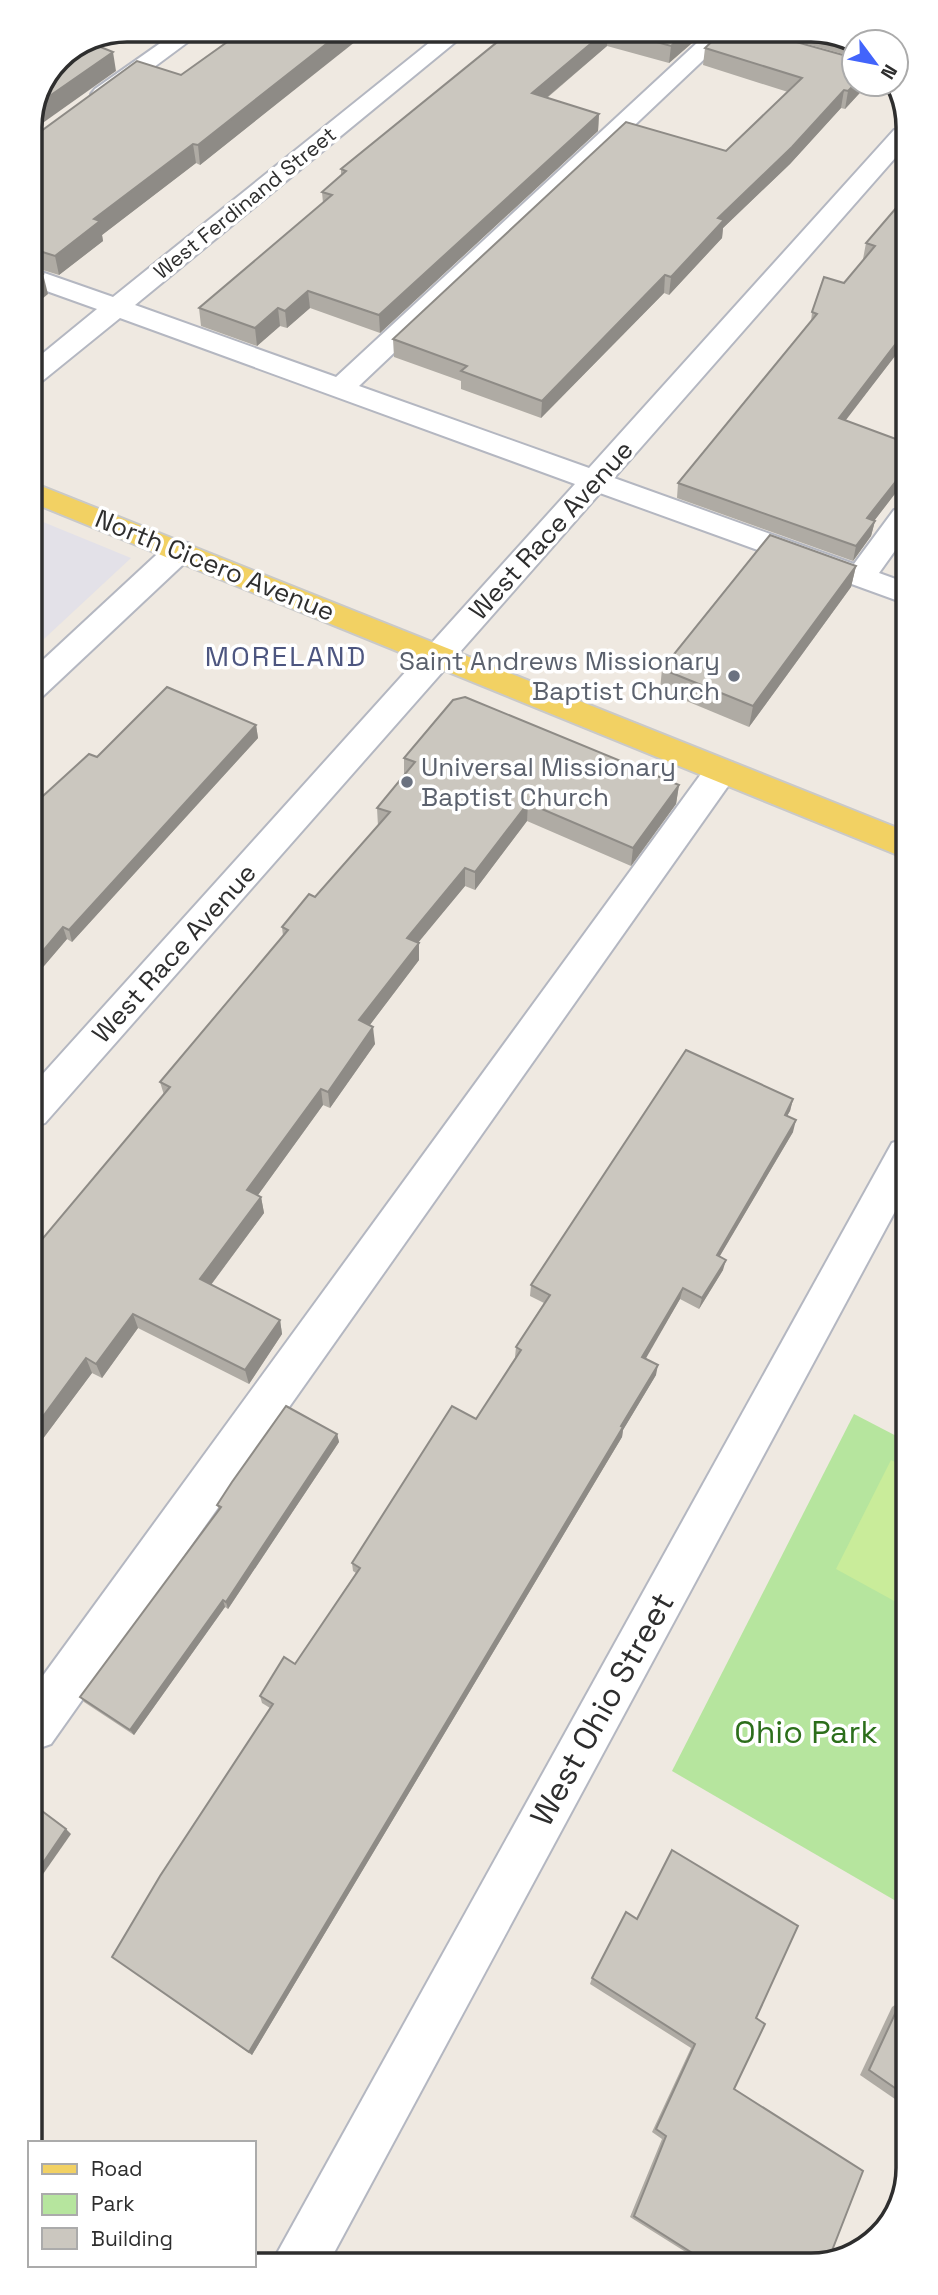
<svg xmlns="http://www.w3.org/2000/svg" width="938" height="2295" font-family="'Space Grotesk',sans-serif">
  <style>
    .industrial { fill: #e3e1e8 }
    .green { fill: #b6e59e }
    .pitch { fill: #c9ec9a }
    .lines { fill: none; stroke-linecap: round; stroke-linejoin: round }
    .minor-casing { stroke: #b4b7c1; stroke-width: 4 }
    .major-casing { stroke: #c9c9c9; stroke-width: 4 }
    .minor { fill: #fff; fill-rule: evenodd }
    .major { fill: #f2d163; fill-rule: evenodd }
    .wall { fill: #afaba4 }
    .shaded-wall { fill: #8e8b86 }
    .building { fill: #cbc7bf; stroke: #8e8b86; stroke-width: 2 }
    .worship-dot { fill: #6b7280; stroke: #fff; stroke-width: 2.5 }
    .labels { text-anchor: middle; stroke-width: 7; stroke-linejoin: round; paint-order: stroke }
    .far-street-label { font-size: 21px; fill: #2e2e2e; stroke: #fff }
    .street-label { font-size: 26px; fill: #2e2e2e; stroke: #fff }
    .worship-label { font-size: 26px; fill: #5b616d; stroke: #fff; text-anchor: end }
    .neighbourhood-label { font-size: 28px; letter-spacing: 2px; fill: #4d5680; stroke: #fff }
    .near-street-label { font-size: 32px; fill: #2e2e2e; stroke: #fff }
    .near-park-label { font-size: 32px; fill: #2c6e1b; stroke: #fff }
    .rim { fill: none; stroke: #2e2e2e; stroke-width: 3.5 }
  </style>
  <rect width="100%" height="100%" fill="#efe9e1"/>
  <path class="industrial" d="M31,517L131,558L31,651Z"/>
  <path class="green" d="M854,1414L906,1441L908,1908L672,1771Z"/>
  <path class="pitch" d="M891,1460L907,1468V1608L836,1569Z"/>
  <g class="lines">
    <defs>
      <g id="minor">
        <path d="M179,30H204L111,99H95L91,94L95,89Z"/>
        <path d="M445,30H470L135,305L336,377L711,30H735L359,386L589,468L894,130L903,128V149L614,478L854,564L894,510L904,508V538L879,573L904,582V603L600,493L45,1123L32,1128V1086L575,484L120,318L41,382L31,384V363L97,309L30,285V268L113,297Z"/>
        <path d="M179,541L190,544L194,551L190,558L42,697L31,700V671L168,544Z"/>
        <path d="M721,759L733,763L738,771L733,779L51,1744L34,1750V1688L709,763Z"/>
        <path d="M906,1138V1191L328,2264H271L892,1143Z"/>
      </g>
      <path id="major" d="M31,482L905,831V858L31,502Z"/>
    </defs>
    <use href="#minor" class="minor-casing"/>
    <use href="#major" class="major-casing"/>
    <use href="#minor" class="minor"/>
    <use href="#major" class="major"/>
  </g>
  <g class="wall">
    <path d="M512,30H707L669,63L607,46L547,98L599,114L598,131L380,333L310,308L287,328L280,326L257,346L201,326L199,308L323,203L322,192L341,175V169Z"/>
    <path d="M757,30H817L854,44V57Z"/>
    <path d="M361,36L200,165L196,163L102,235L103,241L59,275L30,266V135L37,134L181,75Z"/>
    <path d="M705,48L854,84H868L845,109L841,108L790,164L723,228L722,238L669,295L664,293L541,418L461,389V381L394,357L393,339L726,151L788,92L703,65Z"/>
    <path d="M903,200L904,360L895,356L845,420L904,442V482L874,521H875L871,536L853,561L677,498L678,483L811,322L812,312L844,283L864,259H863L866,243Z"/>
    <path d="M856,566L851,587L749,727L660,690L662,669Z"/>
    <path d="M256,725L258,738L72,942L67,939L32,980V806L97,757Z"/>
    <path d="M404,758L679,785L676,804L631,866L527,821L475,890L465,886L418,942L419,960L369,1026L375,1044L330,1108L323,1105L258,1195L261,1197L264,1213L211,1285L280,1320L282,1334L249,1384L138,1328L102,1378L92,1373L33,1452L164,1095L160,1082L283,936L282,927L315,897L378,826L377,808L404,775Z"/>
    <path d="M793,1099L790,1111L787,1116L793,1132L719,1257L723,1270L699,1309L680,1299L645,1358L656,1375L623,1430L622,1437L252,2055L112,1957L270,1708L262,1703L260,1696L295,1664L356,1573L353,1571L352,1563L476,1419L516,1358L515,1357L516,1347L544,1303L530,1296L531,1285Z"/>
    <path d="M906,1411V1438L896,1433Z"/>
    <path d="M337,1434L339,1442L228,1609L225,1607L134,1735L84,1702L80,1697L219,1510L217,1505Z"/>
    <path d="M592,1978L756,2018L734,2089L842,2260L700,2261L630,2217L662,2139L652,2132L691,2048L590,1984Z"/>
    <path d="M901,2001L908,2006V2108L860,2075L892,2007Z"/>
  </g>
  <g class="shaded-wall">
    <path d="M344,30H370L200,165L198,145Z"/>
    <path d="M607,30H608L607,46L532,110V93Z"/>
    <path d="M689,30H707L669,63L671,46Z"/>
    <path d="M113,52L116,71L30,132V121L38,104Z"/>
    <path d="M855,84H868L845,109L848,91Z"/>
    <path d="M844,90L841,108L790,164L723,228L722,238L669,295L671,277L718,218Z"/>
    <path d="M599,114L598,131L380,333L379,315Z"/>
    <path d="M193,144L196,163L102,235L103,241L59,275L55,256L94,219Z"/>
    <path d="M43,274L48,294L30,309V286Z"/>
    <path d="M665,275L664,293L541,418L542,401Z"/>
    <path d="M308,291L310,308L287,328L285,311Z"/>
    <path d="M278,308L280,326L257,346L255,328Z"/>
    <path d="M898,341L895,356L836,433L839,418Z"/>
    <path d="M904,471V482L864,534L867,518Z"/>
    <path d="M875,521L871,536L853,561L856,546Z"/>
    <path d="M856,566L851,587L749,727L753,706Z"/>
    <path d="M256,725L258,738L72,942L69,930Z"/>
    <path d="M679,785L676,804L631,866L633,848Z"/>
    <path d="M528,803L527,821L475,890V872Z"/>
    <path d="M465,868V886L408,955L407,938Z"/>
    <path d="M63,927L67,939L32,980V964Z"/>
    <path d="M419,943V960L360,1038L359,1020Z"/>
    <path d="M373,1027L375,1044L330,1108L328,1092Z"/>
    <path d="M321,1089L323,1105L250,1206L247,1190Z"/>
    <path d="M793,1099L790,1111L781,1126L785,1115Z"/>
    <path d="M796,1120L793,1132L714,1266L717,1255Z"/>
    <path d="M261,1197L264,1213L204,1294L200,1279Z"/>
    <path d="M726,1260L723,1270L699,1309L702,1298Z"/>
    <path d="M683,1288L680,1299L641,1367L642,1357Z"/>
    <path d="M133,1314L138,1328L102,1378L96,1364Z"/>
    <path d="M280,1320L282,1334L249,1384L245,1370Z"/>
    <path d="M86,1358L92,1373L33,1452V1430Z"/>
    <path d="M658,1365L656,1375L623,1430L622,1437L252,2055L249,2052Z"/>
    <path d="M337,1434L339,1442L228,1609L226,1602Z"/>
    <path d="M223,1600L225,1607L134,1735L130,1730Z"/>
    <path d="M66,1829L71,1834L34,1887V1876Z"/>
  </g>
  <g class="building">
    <path d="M244,30H344L198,145L193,144L94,219L100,221L55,256L30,248V135L37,134L137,61L181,75Z"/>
    <path d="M512,30H607L532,93L599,114L379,315L308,291L285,311L278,308L255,328L199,308L332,195L322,192L346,171L341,169Z"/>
    <path d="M612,30H689L671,46Z"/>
    <path d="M724,30H753L854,58V84H855L848,91L844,90L792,147L718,218L724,220L671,277L665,275L542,401L461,371L467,366L393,339L626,122L726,151L802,78L705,48Z"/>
    <path d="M93,44L113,52L38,104L59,58Z"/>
    <path d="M903,200L904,343L898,341L839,418L904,442V471L867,518L875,521L856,546L678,483L817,314L812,312L824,277L844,283L875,246L866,243Z"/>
    <path d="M30,269L43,274L30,286Z"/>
    <path d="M770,535L856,566L753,706L662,669Z"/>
    <path d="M167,687L256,725L69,930L63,927L32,964V806L89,754L97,757Z"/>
    <path d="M465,697L679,785L633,848L528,803L475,872L465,868L407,938L419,943L359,1020L373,1027L328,1092L321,1089L247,1190L261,1197L200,1279L280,1320L245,1370L133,1314L96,1364L86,1358L33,1430V1250L170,1087L160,1082L288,930L282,927L309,894L315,897L390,812L377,808L415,762L404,758L453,700Z"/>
    <path d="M686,1050L793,1099L785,1115L796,1120L717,1255L726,1260L702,1298L683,1288L642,1357L658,1365L621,1426L623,1427L249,2052L112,1957L160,1876L273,1704L260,1696L284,1657L295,1664L360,1568L352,1563L452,1406L476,1419L521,1350L516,1347L550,1295L531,1285Z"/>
    <path d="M286,1406L337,1434L226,1602L223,1600L130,1730L80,1697L221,1507L217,1505L232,1482Z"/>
    <path d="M34,1805L66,1829L34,1876Z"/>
    <path d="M672,1850L798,1926L756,2018L765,2024L734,2089L863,2171L833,2248L847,2257L842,2260L705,2261L634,2216L666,2136L656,2129L695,2044L592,1978L626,1912L637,1919Z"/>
    <path d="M901,2001L908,2006V2097L869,2070Z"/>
  </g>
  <g class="worship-dot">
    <circle cx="734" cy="676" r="7"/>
    <circle cx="407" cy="782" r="7"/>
  </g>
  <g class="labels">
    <g class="far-street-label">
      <text transform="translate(245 203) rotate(-39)" y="7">West Ferdinand Street</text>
    </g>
    <g class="street-label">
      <text transform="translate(551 530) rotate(-48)" y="9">West Race Avenue</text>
      <text transform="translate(215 565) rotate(22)" y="9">North Cicero Avenue</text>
      <text transform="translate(174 953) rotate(-48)" y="9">West Race Avenue</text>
    </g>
    <g class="worship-label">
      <text x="720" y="670">Saint Andrews Missionary<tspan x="720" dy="30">Baptist Church</tspan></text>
      <text x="421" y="776" text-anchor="start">Universal Missionary<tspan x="421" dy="30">Baptist Church</tspan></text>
    </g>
    <g class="neighbourhood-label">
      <text x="286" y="666">MORELAND</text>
    </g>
    <g class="near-street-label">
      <text transform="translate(602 1709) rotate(-61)" y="11">West Ohio Street</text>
    </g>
    <g class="near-park-label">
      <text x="806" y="1743">Ohio Park</text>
    </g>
  </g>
  <path d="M0 0H938V2295H0ZM127 42H811A85 85 0 0 1 896 127V2168A85 85 0 0 1 811 2253H127A85 85 0 0 1 42 2168V127A85 85 0 0 1 127 42Z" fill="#fff" fill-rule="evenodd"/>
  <path class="rim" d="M127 42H811A85 85 0 0 1 896 127V2168A85 85 0 0 1 811 2253H127A85 85 0 0 1 42 2168V127A85 85 0 0 1 127 42Z"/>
  <rect x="28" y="2141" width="228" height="126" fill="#ffffff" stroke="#ababab" stroke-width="2"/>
  <rect x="42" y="2164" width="35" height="10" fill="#f2d163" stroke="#ababab" stroke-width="2"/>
  <text x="91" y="2176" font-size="21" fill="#2e2e2e">Road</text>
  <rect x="42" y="2194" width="35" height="21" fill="#b6e59e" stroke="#ababab" stroke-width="2"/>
  <text x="91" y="2211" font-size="21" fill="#2e2e2e">Park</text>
  <rect x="42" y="2228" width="35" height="21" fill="#cbc7bf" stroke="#ababab" stroke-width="2"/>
  <text x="91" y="2246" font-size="21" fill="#2e2e2e">Building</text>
  <g transform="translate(875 63) rotate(122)"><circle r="33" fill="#ffffff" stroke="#ababab" stroke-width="2"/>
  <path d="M0-5L12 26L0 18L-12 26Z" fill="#4264fb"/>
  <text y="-10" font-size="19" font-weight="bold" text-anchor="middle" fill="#2e2e2e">N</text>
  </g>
</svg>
